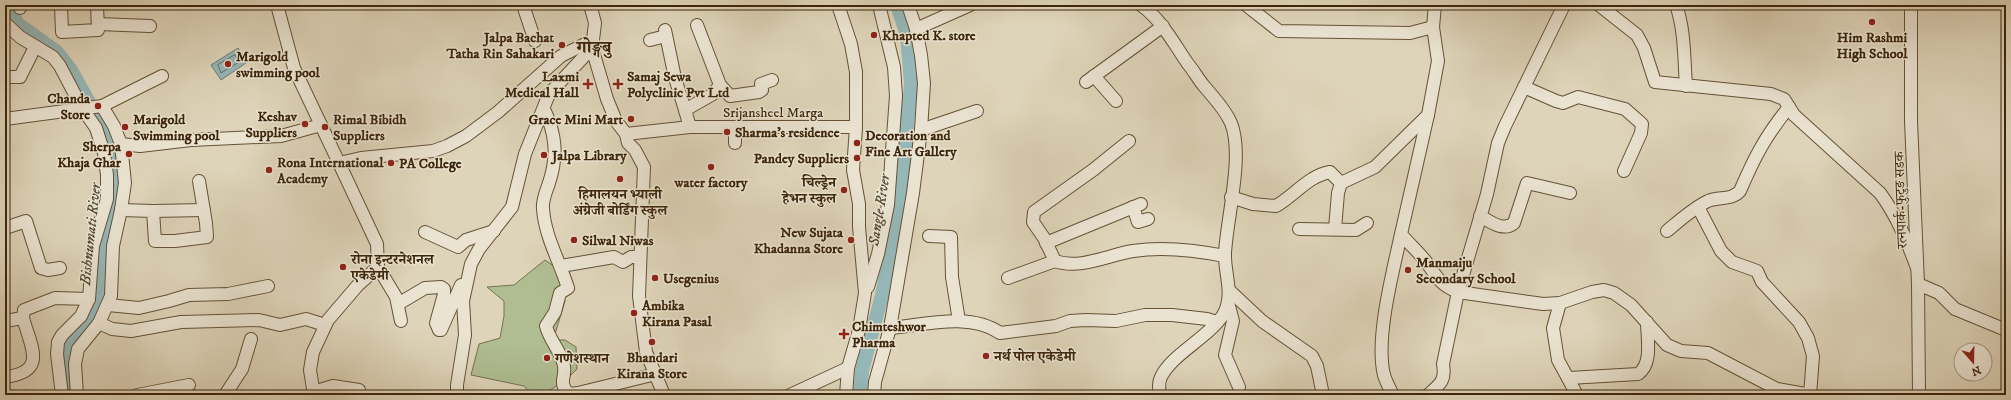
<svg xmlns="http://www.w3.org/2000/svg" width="2011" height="400" font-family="'IM FELL DW Pica','Noto Serif Devanagari',serif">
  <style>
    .green { fill: #afbd91; stroke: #76724e }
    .water { fill: #95b7b8; stroke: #727d73 }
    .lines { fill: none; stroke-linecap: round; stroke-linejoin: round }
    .shore { stroke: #696e62; stroke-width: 1 }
    .river { stroke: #95b7b8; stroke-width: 14 }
    .minor-casing { stroke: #655236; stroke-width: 14 }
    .minor { stroke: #eae3d2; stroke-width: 12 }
    .poi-dot { fill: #8f2418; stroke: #eae3d2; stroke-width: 1.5 }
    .labels { text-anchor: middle; stroke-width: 3; stroke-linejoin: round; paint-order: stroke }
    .poi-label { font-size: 14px; font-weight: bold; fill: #3d260b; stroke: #eae3d2; text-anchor: start }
    .street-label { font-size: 14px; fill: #3d260b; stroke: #eae3d2 }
    .water-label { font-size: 15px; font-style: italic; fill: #534a36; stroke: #eae3d2 }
    .district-label { font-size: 18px; font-weight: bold; fill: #3d260b; stroke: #eae3d2 }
  </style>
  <rect width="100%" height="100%" fill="#ded4b9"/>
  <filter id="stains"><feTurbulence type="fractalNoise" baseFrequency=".005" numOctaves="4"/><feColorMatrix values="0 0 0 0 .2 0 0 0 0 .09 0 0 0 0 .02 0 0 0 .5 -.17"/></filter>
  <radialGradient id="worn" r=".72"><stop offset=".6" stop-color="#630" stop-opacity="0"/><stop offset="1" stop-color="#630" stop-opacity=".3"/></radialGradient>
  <path class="green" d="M545,260L558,269L565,301L555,334L558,340H565L576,347L577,369C567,380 555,386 544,395H529V392L524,386L471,375L479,344L500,338L504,316V301L487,287L514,285Z"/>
  <path class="water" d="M238,48L246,63L221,80L211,65Z"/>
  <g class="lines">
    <path class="shore" d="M235,55L239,62L221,73L218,65Z"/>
    <g class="river">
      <path d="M6,5L18,24L57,52L71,70L103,128L113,158L112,213L101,265V304L77,328L65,355L68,395"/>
      <path d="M860,395L862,371L882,295L898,219L911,84L907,35L897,5"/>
    </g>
    <defs>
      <g id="minor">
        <path d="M20,5V8"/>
        <path d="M61,5L62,32L98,30L97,5"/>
        <path d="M277,5L294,68L321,125"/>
        <path d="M523,5L535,41"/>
        <path d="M588,5L591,8L595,23L592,48L607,99L616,121L626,134L628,143L635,150L644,167L639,296L646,352L664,395"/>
        <path d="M838,5L851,44L856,72V127L853,170L859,204V227L865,293L859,330L848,368L846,395"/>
        <path d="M1141,5C1162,20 1174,44 1188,64C1194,71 1198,79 1204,86C1214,98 1225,109 1231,123C1244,155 1227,217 1225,253C1224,273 1235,295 1223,315C1208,338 1172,354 1161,377C1158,383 1159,389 1160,395"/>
        <path d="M1246,5L1279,31L1410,33L1433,27"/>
        <path d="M1435,5L1433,27L1438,61L1428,115L1401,234C1409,244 1419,252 1427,263C1437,277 1440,285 1458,292L1487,194L1498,143L1505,126L1564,5"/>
        <path d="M1599,5L1637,35L1644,48L1655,82L1771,94L1784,99L1794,115L1880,193C1897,216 1907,241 1917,268"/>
        <path d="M1676,5C1685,30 1684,59 1686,86"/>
        <path d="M1911,5V121L1918,284L1919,395"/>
        <path d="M5,23L20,37L53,57L60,66L82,108L96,128L104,153L107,175V199L93,246L89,299L81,316L62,335L58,342L57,354L62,395"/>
        <path d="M98,24L150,26"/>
        <path d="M916,29L970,5"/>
        <path d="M665,30L675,78L686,113"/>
        <path d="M650,40L666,36"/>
        <path d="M1094,76L1116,101"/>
        <path d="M5,77H20L35,47"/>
        <path d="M1086,82L1163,26"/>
        <path d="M720,85L730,96L759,92L762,90L761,84L772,80"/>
        <path d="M1524,87L1556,101L1563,103L1578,97L1625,109L1642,124L1641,133L1624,171"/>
        <path d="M102,106L114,126L121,144L140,146L191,140L281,136L321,125L339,163L361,158L433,151L447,146L466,136L498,112L561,56L593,40"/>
        <path d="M544,109C556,134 558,156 549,183C546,192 542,200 543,209C545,237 560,262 568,288L560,293L555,312L546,326C549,339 559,349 563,362C568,376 557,380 568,394L578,393L656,374"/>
        <path d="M5,119L102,106L162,76"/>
        <path d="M690,127L685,110L713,94L720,85L697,25"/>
        <path d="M921,130L977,111"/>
        <path d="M626,134L690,127H856"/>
        <path d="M1129,141L1093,170L1034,212L1033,222L1044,238L1055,261C1080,270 1108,255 1133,251C1164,246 1195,250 1225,256"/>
        <path d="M735,143V127"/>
        <path d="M1341,183L1375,167L1428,115"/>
        <path d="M1231,197L1253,204L1276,206C1295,195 1308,176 1330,172L1341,183L1338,193L1335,229"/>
        <path d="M1133,207L1138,222L1148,219"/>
        <path d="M1698,207L1721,251L1732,262L1757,271L1762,282L1799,322L1808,338L1813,356L1810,395"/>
        <path d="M121,210L153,211L155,241H175L207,237L206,223L199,181"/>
        <path d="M153,211L204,210"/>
        <path d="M1480,216C1491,222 1503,232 1514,223L1527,183L1570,193"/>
        <path d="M5,228L26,221L41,268L48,270L60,268"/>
        <path d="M1299,229L1356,230L1367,223"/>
        <path d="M1667,231C1680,220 1692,209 1708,201C1719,196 1731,201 1740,191C1755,156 1765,137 1789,107"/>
        <path d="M425,232L458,247L466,240L494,231"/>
        <path d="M929,236L951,237L952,277L959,321"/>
        <path d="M1046,243L1141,204"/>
        <path d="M561,266L614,257L623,262L631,257H639"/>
        <path d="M378,267L396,297L401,321"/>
        <path d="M1008,278L1055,261"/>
        <path d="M1918,284L1939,293L1955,309L2006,330"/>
        <path d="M868,287L878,254L888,205L896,96L894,67L879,5"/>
        <path d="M1229,290L1262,321L1312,356L1317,366L1323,395"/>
        <path d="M1228,302L1233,321L1225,355L1239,387"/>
        <path d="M1560,303L1553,328L1558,360L1577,395"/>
        <path d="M398,304L425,288L441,287L444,289V294L436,323L439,330H441L461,285"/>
        <path d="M108,305L139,308L169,301L189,295L228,294L268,286"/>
        <path d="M5,321L23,318L24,310L55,298L89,299"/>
        <path d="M99,323L112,329L131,331L181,322L259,320L280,325L306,319L325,325"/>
        <path d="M890,328C924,325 970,312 1000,333L1056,326L1070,321L1086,320L1116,321L1145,315H1172L1207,319L1217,322"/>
        <path d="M5,377C48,372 31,347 23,318"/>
        <path d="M1569,378L1638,374C1653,364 1647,338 1647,322"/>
        <path d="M313,392L333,386L359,390"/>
        <path d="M77,395L75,364L78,349L99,323L111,296L113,246L121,210L125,183L121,144"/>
        <path d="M137,395L189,385"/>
        <path d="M225,395L242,369L251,339"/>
        <path d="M314,395L310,370L313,352L328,320L358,285L378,267L377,244L339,163"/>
        <path d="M457,395V385L465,335L463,301L471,264L479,249L512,207L525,154L549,94L592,48"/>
        <path d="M790,395L848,368"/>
        <path d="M874,395L875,382L890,328L913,193L921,130L924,83L921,55L916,29L908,5"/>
        <path d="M1393,395C1390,389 1386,382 1384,375C1375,338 1393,272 1401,234"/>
        <path d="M1428,395C1440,384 1446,381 1443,364L1458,292L1543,304L1560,303L1592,292L1604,290L1614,293L1631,305L1667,345L1681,351L1708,353L1777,389L1811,395"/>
      </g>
    </defs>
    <use href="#minor" class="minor-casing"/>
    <use href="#minor" class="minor"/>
  </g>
  <g class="poi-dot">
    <circle cx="1872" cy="22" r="4"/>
    <circle cx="874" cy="35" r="4"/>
    <circle cx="562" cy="45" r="4"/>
    <circle cx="228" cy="64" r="4"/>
    <path d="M586 78h4v4h4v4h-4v4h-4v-4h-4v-4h4z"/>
    <path d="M616 78h4v4h4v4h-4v4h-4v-4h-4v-4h4z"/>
    <circle cx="98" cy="106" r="4"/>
    <circle cx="631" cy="119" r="4"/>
    <circle cx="305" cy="124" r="4"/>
    <circle cx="125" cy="127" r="4"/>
    <circle cx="325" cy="127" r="4"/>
    <circle cx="727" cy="132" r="4"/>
    <circle cx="857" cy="143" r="4"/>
    <circle cx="129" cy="154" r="4"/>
    <circle cx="544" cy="155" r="4"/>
    <circle cx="857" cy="158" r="4"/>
    <circle cx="391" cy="163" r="4"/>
    <circle cx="711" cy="167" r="4"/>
    <circle cx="269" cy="170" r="4"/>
    <circle cx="620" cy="179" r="4"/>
    <circle cx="844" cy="190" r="4"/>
    <circle cx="574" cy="240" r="4"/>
    <circle cx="851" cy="240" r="4"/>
    <circle cx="343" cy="267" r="4"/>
    <circle cx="1408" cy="270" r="4"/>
    <circle cx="655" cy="278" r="4"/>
    <circle cx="634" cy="313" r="4"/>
    <path d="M842 328h4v4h4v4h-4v4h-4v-4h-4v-4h4z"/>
    <circle cx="652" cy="342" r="4"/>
    <circle cx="986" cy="356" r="4"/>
    <circle cx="547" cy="358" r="4"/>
  </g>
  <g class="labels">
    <g class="poi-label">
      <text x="882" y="40">Khapted K. store</text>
      <text x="554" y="42" text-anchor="end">Jalpa Bachat<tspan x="554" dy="16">Tatha Rin Sahakari</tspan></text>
      <text x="1872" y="42" text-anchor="middle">Him Rashmi<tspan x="1872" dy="16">High School</tspan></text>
      <text x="236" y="61">Marigold<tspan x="236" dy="16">swimming pool</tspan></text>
      <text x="579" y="81" text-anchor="end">Laxmi<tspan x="579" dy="16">Medical Hall</tspan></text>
      <text x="627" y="81">Samaj Sewa<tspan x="627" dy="16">Polyclinic Pvt Ltd</tspan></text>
      <text x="90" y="103" text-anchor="end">Chanda<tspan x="90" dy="16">Store</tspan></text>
      <text x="297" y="121" text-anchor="end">Keshav<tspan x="297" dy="16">Suppliers</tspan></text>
      <text x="133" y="124">Marigold<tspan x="133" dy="16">Swimming pool</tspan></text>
      <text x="333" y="124">Rimal Bibidh<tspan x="333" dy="16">Suppliers</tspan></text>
      <text x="623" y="124" text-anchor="end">Grace Mini Mart</text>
      <text x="735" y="137">Sharma's residence</text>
      <text x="865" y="140">Decoration and<tspan x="865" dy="16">Fine Art Gallery</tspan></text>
      <text x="121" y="151" text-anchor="end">Sherpa<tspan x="121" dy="16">Khaja Ghar</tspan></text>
      <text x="552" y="160">Jalpa Library</text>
      <text x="849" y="163" text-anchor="end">Pandey Suppliers</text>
      <text x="277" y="167">Rona International<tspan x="277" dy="16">Academy</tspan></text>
      <text x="399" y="168">PA College</text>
      <text x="711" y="187" text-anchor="middle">water factory</text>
      <text x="836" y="187" text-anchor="end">चिल्ड्रेन<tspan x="836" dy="16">हेभन स्कुल</tspan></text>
      <text x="620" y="199" text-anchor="middle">हिमालयन भ्याली<tspan x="620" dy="16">अंग्रेजी बोर्डिंग स्कुल</tspan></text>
      <text x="843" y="237" text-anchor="end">New Sujata<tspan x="843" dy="16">Khadanna Store</tspan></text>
      <text x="582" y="245">Silwal Niwas</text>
      <text x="351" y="264">रोना इन्टरनेशनल<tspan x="351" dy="16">एकेडेमी</tspan></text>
      <text x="1416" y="267">Manmaiju<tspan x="1416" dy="16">Secondary School</tspan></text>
      <text x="663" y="283">Usegenius</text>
      <text x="642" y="310">Ambika<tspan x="642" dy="16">Kirana Pasal</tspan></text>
      <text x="852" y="331">Chimteshwor<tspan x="852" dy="16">Pharma</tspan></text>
      <text x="994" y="361">नर्थ पोल एकेडेमी</text>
      <text x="652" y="362" text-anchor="middle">Bhandari<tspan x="652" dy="16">Kirana Store</tspan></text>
      <text x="555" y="363">गणेशस्थान</text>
    </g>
    <g class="street-label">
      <text x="773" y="117">Srijansheel Marga</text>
      <text transform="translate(1900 200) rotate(-92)" y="5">रत्नपार्क-फुटुङ सडक</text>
    </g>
    <g class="water-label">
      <text transform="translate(879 210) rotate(-81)" y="5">Sangle River</text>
      <text transform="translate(90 234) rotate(-84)" y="5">Bishnumati River</text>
    </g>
    <g class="district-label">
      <text x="594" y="53">गोङ्गबु</text>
    </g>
  </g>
  <rect width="2011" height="400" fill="none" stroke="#ded4b9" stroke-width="20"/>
  <rect x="6" y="6" width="1999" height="388" fill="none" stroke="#3d260b" stroke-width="2"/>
  <rect x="10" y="10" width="1991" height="380" fill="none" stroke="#3d260b"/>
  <g transform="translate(1973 362) rotate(160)"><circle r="19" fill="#eae3d2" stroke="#a59782"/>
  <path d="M0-3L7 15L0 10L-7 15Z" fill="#8f2418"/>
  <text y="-6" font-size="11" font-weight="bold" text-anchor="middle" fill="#3d260b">N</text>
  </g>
  <rect width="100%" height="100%" filter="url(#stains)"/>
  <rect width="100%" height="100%" fill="url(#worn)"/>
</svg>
